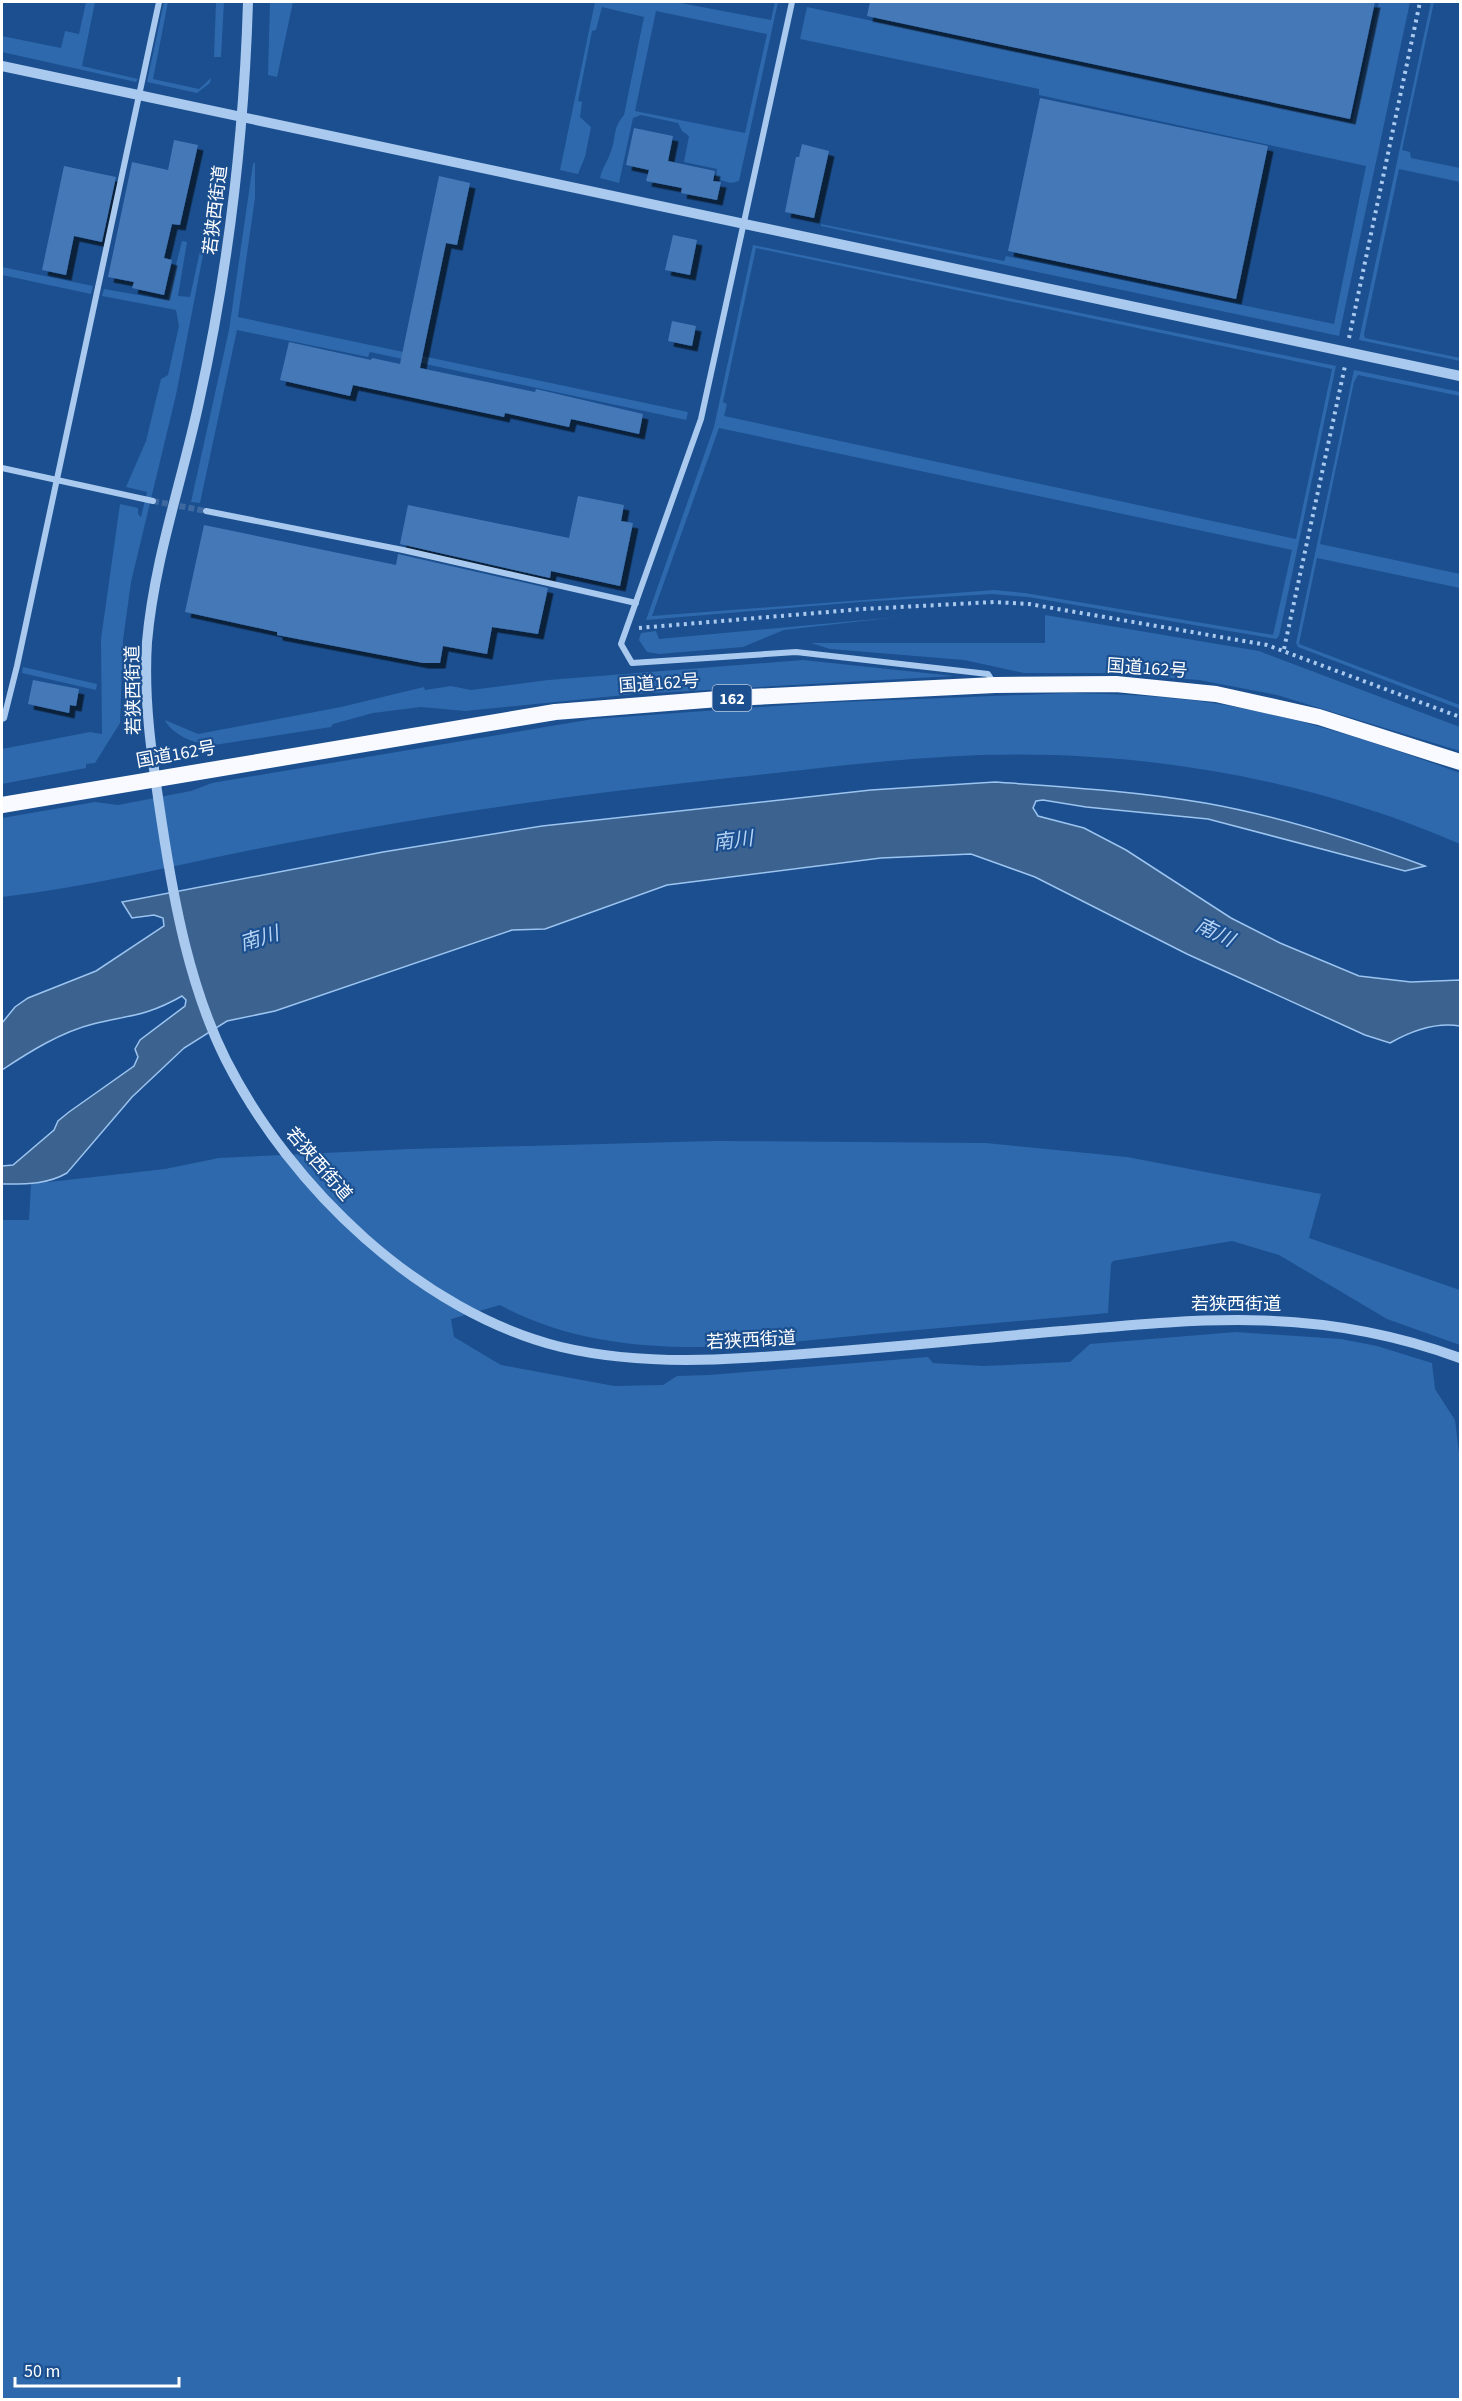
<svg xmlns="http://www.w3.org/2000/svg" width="1462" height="2401" font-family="'Source Sans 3','Noto Sans JP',sans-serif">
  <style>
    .green { fill: #2e69ad; fill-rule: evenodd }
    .water { fill: #3c6290; stroke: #9cc4f0; stroke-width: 1.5 }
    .building { fill: #4478b7; filter: url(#shadow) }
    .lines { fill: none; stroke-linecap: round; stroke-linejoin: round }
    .minor-tunnel { stroke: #3d69a0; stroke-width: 6; stroke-dasharray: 6 3; stroke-linecap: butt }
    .path { stroke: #a9c9ee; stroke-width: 4; stroke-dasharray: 3 4.5; stroke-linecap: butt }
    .minor { stroke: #a9c9ee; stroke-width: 6 }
    .tertiary { stroke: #a9c9ee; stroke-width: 10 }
    .trunk { stroke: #f8faff; stroke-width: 16 }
    .labels { text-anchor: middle; stroke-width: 4.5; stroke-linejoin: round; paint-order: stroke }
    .shield { fill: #1b4f8f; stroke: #bbcadd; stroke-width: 1.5 }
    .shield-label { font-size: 16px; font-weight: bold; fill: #fff }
    .street-label { font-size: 18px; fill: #fff; stroke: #1b4f8f }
    .water-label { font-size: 20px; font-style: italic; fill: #b5d3f5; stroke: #1b4f8f }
  </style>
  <defs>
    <filter id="shadow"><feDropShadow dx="5.5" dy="5.5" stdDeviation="0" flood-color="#0009"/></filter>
  </defs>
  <rect width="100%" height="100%" fill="#1b4f8f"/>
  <g class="green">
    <path d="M86,2H95L82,66L138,79L136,82L2,52V36L61,48L65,31L79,34Z"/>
    <path d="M164,2H168L153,79L199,89L211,78L210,83L197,93L147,82Z"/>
    <path d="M216,2H224L221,57H214Z"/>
    <path d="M270,2H293L277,77L268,75Z"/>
    <path d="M595,2H675L771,20L775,2H778L739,181L731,183L716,179L717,169L684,162L689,136L682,131L678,123L641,115L633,118L619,183L600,178C602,168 608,161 611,151C617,135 612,129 624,115L644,17L602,7L596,30L592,31L578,101L582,102L580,117L591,127L585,157L578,174L560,170ZM656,11L767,34L745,133L635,111Z"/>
    <path d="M1379,2H1410L1339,336L821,226V224L1004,261L1006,256L1334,324L1366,166L1039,95V89L800,39L807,7L1352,123Z"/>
    <path d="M1431,2H1434L1402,150L1410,152L1411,158L1460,168V182L1399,169L1364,334L1365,338L1460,358V361L1359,340Z"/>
    <path d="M255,162V198L238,317L688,412L686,420L370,352L368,357L237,330L200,503L191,502L229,330L253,164Z"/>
    <path d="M182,241L187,242L178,296L190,297L200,251L204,250L176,395L131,582L123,640L120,723L95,763L86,764V768L2,784V749L90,732L102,734L101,639L120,504L138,508V514L141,517L147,492L126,487L146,441L161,379L168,375L179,326L176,310L102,296L104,289L167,300Z"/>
    <path d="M753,245L1336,366L1279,636L1276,639L1028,597L992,594L860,602L646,620L714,427ZM756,248L1332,369L1296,539L724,416L727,404L723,402ZM719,428L1292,550L1273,635L1025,593L994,590L652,616Z"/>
    <path d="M2,267L93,286L91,294L2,275Z"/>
    <path d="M1354,370L1460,392V396L1358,375L1354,382L1320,544L1460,574V588L1317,558L1299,644L1460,705V709L1298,647L1296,643Z"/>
    <path d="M1045,615L1259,651L1460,727V751L1277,695L1199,680L1103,673H1024L964,660L830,649L811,643H1045Z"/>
    <path d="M898,617L784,630L743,647L659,654L647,652L639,640L641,633L656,631L659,639Z"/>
    <path d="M803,660L954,676L635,694L465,711L421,707L373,713L333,724L331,727L208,746L205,743C192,744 170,732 165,720L198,734L341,707L424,687L425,690L451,686L471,690L548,680Z"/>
    <path d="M23,667L97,684L96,690L22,673Z"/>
    <path d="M1071,693C1118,694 1166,696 1213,703C1297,716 1381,744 1460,773V844C1310,779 1144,750 981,755C897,758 813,769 729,778C581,794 433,814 287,843C192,861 98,886 2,897V818L95,802L118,805L191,791L212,783L593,719L817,703Z"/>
    <path d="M713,1141L986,1143L1127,1157L1321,1194L1309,1238L1460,1290V1345L1387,1319L1279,1255L1232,1241L1113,1261L1111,1264L1108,1313C1030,1320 952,1327 873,1334C750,1346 613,1366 500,1305L451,1319L454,1337L501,1365L614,1386L663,1385L677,1376L709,1375L928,1357L933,1363L983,1366L1070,1362L1090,1344L1236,1332L1341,1339L1377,1346L1432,1363L1435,1389L1455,1420L1460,1462V2399L2,2400V1220H29L31,1184L165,1169L219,1158L410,1149Z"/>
  </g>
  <path class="water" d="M995,782C1065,787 1135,791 1205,803C1279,816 1354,840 1425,866L1405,871L1208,819L1086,807L1043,800L1036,801L1033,808L1038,816L1084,828L1126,850L1231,918L1280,943L1359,976L1411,982L1460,980V1026C1436,1022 1411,1031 1390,1043L1365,1035L1187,954L1035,877L971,854L881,858L667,885L545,929L512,930L275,1011L227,1021L184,1048L132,1097L67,1173C46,1185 25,1184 2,1184V1166L13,1165L54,1130L58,1121L69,1112L134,1066L138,1057L135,1049L140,1040L185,1006L186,1000L182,996C147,1016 130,1015 93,1024C61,1032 29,1052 2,1070V1023L15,1007L28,998L96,971L164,926L163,918L154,915L132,918L122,902L383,852L542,826L871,790Z"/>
  <g class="building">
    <path d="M870,2H1375L1350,119L867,16Z"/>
    <path d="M1040,98L1268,146L1236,299L1008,251Z"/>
    <path d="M634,128L673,136L668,161L715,171L713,181L721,182L717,200L681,193L682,188L646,181L649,170L626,165Z"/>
    <path d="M174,140L198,145L180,225L172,224L164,258L172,260L164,295L132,288L134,282L108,277L132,162L168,170Z"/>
    <path d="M802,144L829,151L814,218L785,212L796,157H799Z"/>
    <path d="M64,166L116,177L102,242L74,236L66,275L42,270Z"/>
    <path d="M439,176L470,183L457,245L446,243L420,368L535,392L536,389L643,414L639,434L571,419L569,427L505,413L504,417L353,385L350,396L280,380L289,342L371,360L372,358L400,364Z"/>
    <path d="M673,235L697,240L690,275L665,270Z"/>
    <path d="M672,321L696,326L692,346L668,341Z"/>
    <path d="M578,496L624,505L621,521L633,523L620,586L551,571L550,578L400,544L408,505L569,538Z"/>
    <path d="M204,525L396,565L398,554L548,588L538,634L492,627L487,654L443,646L440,663H423L277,635V632L185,612Z"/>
    <path d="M33,680L79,689L76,706L70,705L69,713L28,704Z"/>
  </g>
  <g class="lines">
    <path class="minor-tunnel" d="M153,501L206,511"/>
    <g class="path">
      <path d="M1349,338L1420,2"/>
      <path d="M639,628L863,609L994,602L1029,604L1267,645L1460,717"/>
      <path d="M1284,649L1345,366"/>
    </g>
    <g class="minor">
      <path d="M792,2L701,419L621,644L632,663L796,652L988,674L993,682"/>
      <path d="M2,468L153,501"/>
      <path d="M206,511L403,550L636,603"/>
      <path d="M2,719L4,718L17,666L159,2"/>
    </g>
    <g class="tertiary">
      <path d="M248,2C244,136 228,271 199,402C182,481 154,561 147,642C143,703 153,764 162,824C174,903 190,988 226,1060C291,1188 420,1312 561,1347C620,1361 684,1362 744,1358C850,1352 956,1340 1062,1331C1206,1318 1321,1307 1460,1358"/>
      <path d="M2,66L1460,376"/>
    </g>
    <path class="trunk" d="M2,805L555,712L731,698L995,685L1116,684L1216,694L1319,717L1460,762"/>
  </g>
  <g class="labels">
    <rect class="shield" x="712.5" y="685" width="39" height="26" rx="4.5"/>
    <g class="shield-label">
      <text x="732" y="704">162</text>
    </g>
    <g class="street-label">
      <text transform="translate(215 210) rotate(-83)" y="6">若狭西街道</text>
      <text transform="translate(1147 668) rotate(4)" y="6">国道162号</text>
      <text transform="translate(659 683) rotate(-4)" y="6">国道162号</text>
      <text transform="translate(133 690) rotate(-91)" y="6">若狭西街道</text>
      <text transform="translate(176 754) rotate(-10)" y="6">国道162号</text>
      <text transform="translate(319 1164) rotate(49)" y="6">若狭西街道</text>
      <text x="1236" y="1310">若狭西街道</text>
      <text transform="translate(751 1340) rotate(-3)" y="6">若狭西街道</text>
    </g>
    <g class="water-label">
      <text transform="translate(733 840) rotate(-7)" y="7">南川</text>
      <text transform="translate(1215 932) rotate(26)" y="7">南川</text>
      <text transform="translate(259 938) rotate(-17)" y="7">南川</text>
    </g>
  </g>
  <rect width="1462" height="2401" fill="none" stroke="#ffffff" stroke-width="6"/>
  <path d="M15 2377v9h164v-9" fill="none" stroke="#ffffff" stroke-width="3"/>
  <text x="24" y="2377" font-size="18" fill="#ffffff" stroke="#1b4f8f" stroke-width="4.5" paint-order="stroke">50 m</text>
</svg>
